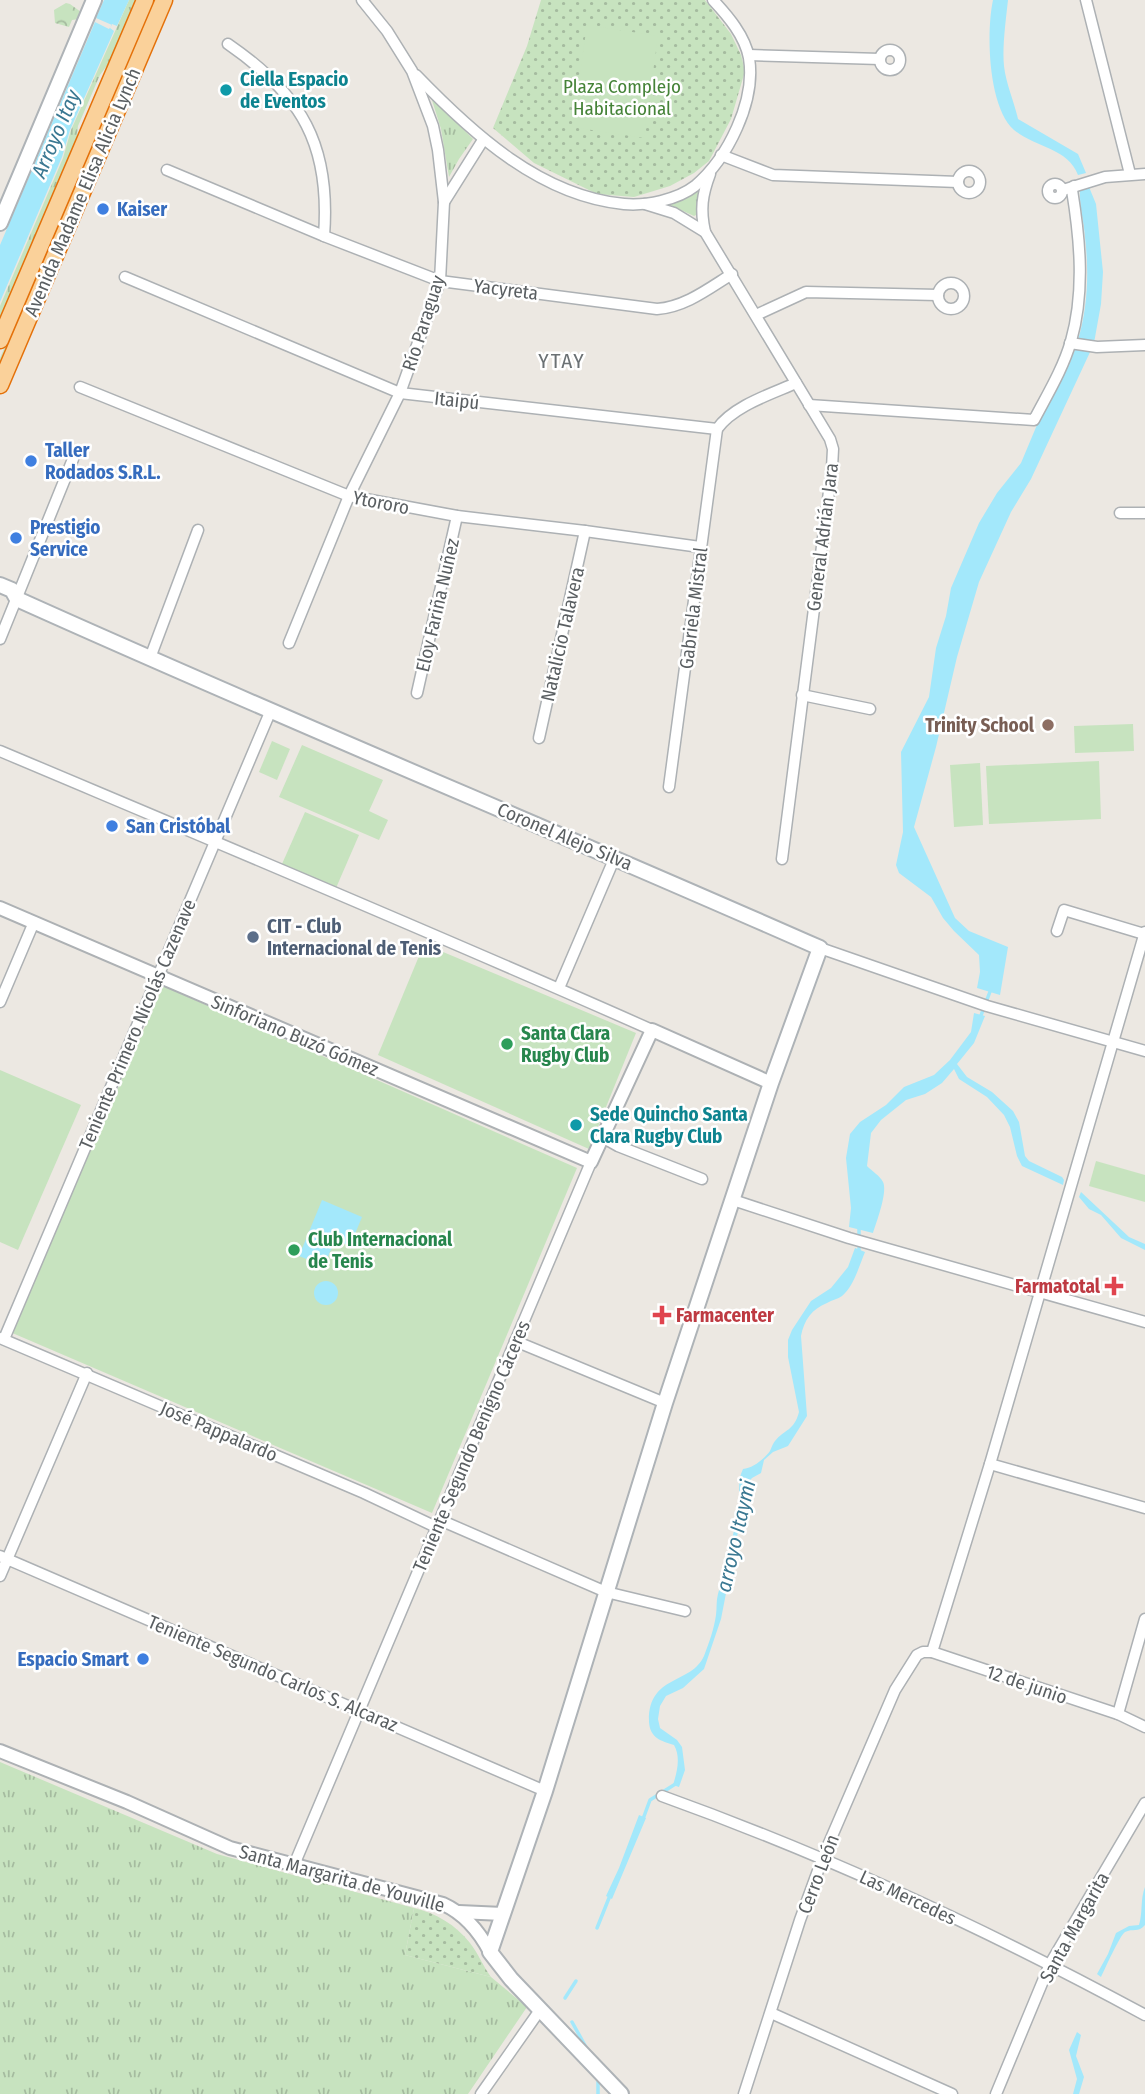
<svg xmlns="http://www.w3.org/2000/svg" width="1145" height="2094" font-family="'Fira Sans Condensed',sans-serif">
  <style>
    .grass { fill: url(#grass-tufts) }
    .forest { fill: url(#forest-crowns) }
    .park { fill: url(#park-dots) }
    .garden { fill: #c7e3bf }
    .water { fill: #a3e8fb }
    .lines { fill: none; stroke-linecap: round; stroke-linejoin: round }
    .stream { stroke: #a3e8fb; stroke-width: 3.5 }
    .minor-casing { stroke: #adb1b4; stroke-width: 13 }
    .tertiary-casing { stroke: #adb1b4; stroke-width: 16 }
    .secondary-casing { stroke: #aeb3b7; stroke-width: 18 }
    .trunk-casing { stroke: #e4710a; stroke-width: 19 }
    .minor { stroke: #fff; stroke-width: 10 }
    .tertiary { stroke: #fff; stroke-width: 12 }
    .secondary { stroke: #fff; stroke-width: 14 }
    .trunk { stroke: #fad19a; stroke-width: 16 }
    .culture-dot { fill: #0f9aa8; stroke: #fff; stroke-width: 2.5 }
    .shop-dot { fill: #3f7fe0; stroke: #fff; stroke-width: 2.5 }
    .education-dot { fill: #8d6e63; stroke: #fff; stroke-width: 2.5 }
    .service-dot { fill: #5c6f8a; stroke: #fff; stroke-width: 2.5 }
    .leisure-dot { fill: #2e9e5b; stroke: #fff; stroke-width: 2.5 }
    .health-dot { fill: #e0444e; stroke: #fff; stroke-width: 2.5 }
    .labels { text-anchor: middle; stroke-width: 5; stroke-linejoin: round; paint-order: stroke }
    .culture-label { font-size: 19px; font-weight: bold; fill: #0d838f; stroke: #fff; text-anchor: start }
    .park-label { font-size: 19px; fill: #458338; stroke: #fff }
    .street-label { font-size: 19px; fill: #5a5f62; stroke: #fff }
    .shop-label { font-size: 19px; font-weight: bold; fill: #366cbe; stroke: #fff; text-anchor: start }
    .education-label { font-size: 19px; font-weight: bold; fill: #785e54; stroke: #fff; text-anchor: end }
    .service-label { font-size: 19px; font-weight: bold; fill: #4e5e75; stroke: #fff; text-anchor: start }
    .leisure-label { font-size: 19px; font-weight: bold; fill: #27864d; stroke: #fff; text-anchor: start }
    .health-label { font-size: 19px; font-weight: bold; fill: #be3a42; stroke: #fff; text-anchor: end }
    .water-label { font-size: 21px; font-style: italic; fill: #3a7892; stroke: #fff }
    .neighbourhood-label { font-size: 21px; letter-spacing: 2px; fill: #6b7174; stroke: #fff }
  </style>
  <defs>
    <pattern id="grass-tufts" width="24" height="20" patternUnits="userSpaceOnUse" patternTransform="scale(1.75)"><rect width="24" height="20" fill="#c7e3bf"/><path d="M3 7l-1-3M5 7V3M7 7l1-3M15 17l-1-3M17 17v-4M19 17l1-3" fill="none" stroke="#a5bb9f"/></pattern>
    <pattern id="forest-crowns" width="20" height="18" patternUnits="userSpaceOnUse" patternTransform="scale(1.75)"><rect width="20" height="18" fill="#c7e3bf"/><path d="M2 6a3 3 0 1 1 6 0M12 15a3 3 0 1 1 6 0" fill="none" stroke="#a5bb9f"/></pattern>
    <pattern id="park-dots" width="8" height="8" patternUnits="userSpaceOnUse" patternTransform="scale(1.75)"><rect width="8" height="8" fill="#c7e3bf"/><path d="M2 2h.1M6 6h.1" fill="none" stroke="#a5bb9f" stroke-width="1.8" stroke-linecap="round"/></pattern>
  </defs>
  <rect width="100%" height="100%" fill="#ece8e2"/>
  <g class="grass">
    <path d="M129,0H138L115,55L100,75L78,126L76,144L0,324V306L63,158L71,130Z"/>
    <path d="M152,0H157L0,369V358Z"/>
    <path d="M431,97L473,139L459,159L449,177L441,129Z"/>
    <path d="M696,191L698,192L696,215L694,216L670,205Z"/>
    <path d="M0,1762L217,1854L414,1908L405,1955L491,1977L527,2007L468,2094H0Z"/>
  </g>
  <path class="forest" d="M66,3L70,4L81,12L79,19L72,20L69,27L55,23L54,10Z"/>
  <g class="park">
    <path d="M541,0H705L731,34L741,55L745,71L731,119L709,161L694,173L670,186L634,197L597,194L534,163L493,128L527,46Z"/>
    <path d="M414,1908C436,1913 456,1925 470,1943C478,1953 483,1966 491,1977L405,1955Z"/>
  </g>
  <g class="garden">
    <path d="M587,25L658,36L644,138L572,127Z"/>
    <path d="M1133,724L1134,751L1075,753L1074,726Z"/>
    <path d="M272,741L290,749L277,780L259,772Z"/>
    <path d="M302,745L383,780L369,811L388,820L379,840L279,797Z"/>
    <path d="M1099,761L1101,819L989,824L986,766Z"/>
    <path d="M980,763L983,825L954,827L950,765Z"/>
    <path d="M305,812L359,835L336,888L282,864Z"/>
    <path d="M424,944L636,1033L589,1149L378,1055Z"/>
    <path d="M163,986L577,1168L432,1513L10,1332Z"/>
    <path d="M0,1070L81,1105L18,1250L0,1242Z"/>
    <path d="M1096,1161L1145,1175V1202L1089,1186Z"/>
  </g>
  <g class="water">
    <path d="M104,0H129L117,26L112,24L110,28L114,31L70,130L62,157L0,302V245L95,22L109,29L112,25L96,18Z"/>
    <path d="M993,0H1008C1006,19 1002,47 1004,66C1006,84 1014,101 1018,119L1078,154L1086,173L1078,175C1068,148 1034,147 1014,130C988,107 986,32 993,0Z"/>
    <path d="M1089,187L1096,204L1103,272L1101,304L1094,343L1078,340C1088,307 1089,272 1085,237C1084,221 1079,206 1080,189Z"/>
    <path d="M1076,347L1091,350L1031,479L1011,512L979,582L957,657L936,747L914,827L955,918L969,931L1008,947L1000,995L977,988L980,972L979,955L954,931L943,918L931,897L899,873L896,865L903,832L901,752L929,697L936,648L946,616L951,588L979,523L997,493L1021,463L1047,401L1069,365Z"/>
    <path d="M974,1013L985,1016L974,1043L957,1064L967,1077L992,1092L1013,1111L1019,1122L1025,1156L1029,1161L1062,1177L1064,1180L1063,1185L1022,1166L1017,1156L1010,1127L1004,1115L987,1097L959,1079L954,1069L942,1083L925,1094L906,1100L881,1120L871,1133L867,1166C872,1171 880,1176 883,1182C888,1192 876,1223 873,1233L849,1227L851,1208L846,1158L850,1134L860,1122L886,1105L904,1087L934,1075L950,1060L971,1032Z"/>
    <path d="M1081,1192L1129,1237L1145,1244V1250L1121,1238L1101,1215L1089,1209L1079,1197Z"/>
    <path d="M322,1200L362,1217L350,1246L335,1240L324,1266L299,1256Z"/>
    <path d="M855,1248L865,1252C859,1266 854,1286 842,1296C838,1299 832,1300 827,1303C812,1309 804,1320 801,1336L807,1416L788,1446L773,1452L764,1460L761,1473L752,1478L745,1486L742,1511L721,1619L704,1669L683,1688L666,1696L660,1706L658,1719L660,1728L677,1740L682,1747L685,1770L679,1787L673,1785C677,1772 681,1757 674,1745C661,1741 650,1738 649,1722C648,1674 691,1685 704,1656C709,1643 714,1629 716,1615C717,1608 716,1601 718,1594C726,1564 734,1535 739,1505C740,1493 737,1481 743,1469C753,1468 764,1459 770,1451C771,1449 773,1443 775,1441C785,1429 794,1431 799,1412L788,1357V1340L792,1330L811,1301L831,1288L848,1267Z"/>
    <circle cx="326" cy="1293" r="12"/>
    <path d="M639,1815L646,1818L612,1899L606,1896L619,1868Z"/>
    <path d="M1145,1887V1925C1138,1933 1133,1928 1125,1932C1120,1935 1105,1969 1101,1977L1097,1974L1108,1954L1116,1933L1129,1926L1139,1925C1143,1912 1140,1900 1145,1887Z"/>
    <path d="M1077,2032L1081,2035L1076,2056L1084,2077L1079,2094H1073L1077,2079L1069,2050Z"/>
  </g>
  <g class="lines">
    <g class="stream">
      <path d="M980,1018L991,989"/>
      <path d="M859,1254V1227"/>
      <path d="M643,1819L650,1800L677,1783"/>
      <path d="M597,1928L611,1893"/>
      <path d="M565,1998L576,1981"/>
      <path d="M572,2022L587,2049"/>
      <path d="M598,2094V2078"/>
    </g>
    <defs>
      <g id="minor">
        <path d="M1086,0L1130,174"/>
        <path d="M228,44C302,95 331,145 324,236"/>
        <circle cx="890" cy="60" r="10"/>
        <path d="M749,55L880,59"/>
        <path d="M416,75C472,133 540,196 624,204C646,206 677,200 695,186C728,158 756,101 749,58C745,36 728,16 713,0"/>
        <path d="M721,155L773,175L958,182"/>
        <path d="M167,170L324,236L440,281L657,309C685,307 708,289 732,274"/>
        <circle cx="969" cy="182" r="11"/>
        <circle cx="1055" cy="191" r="7"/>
        <path d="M1063,190L1105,177L1145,174"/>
        <path d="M444,202L483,140"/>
        <path d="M645,204L674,213L705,232L830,439L833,449L832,468L782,859"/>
        <path d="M705,232C700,210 702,195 710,174"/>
        <path d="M125,277L400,393L717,429C733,406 771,394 796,383"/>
        <circle cx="951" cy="296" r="13"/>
        <path d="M756,315L806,292L938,295"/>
        <path d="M1070,343L1097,347L1145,345"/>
        <path d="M80,387L349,496L457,516L585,531L700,547"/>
        <path d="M809,405L1034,420C1047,395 1063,369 1071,341C1085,292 1080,239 1072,190L1074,186"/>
        <path d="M1120,513H1145"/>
        <path d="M0,639L73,459"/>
        <path d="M289,643L349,496L400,393L440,281L444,202L438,150L433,126L412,71L387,31L362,0"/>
        <path d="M150,658L198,530"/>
        <path d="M417,693L457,516"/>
        <path d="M802,695L870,709"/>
        <path d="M539,738L585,531"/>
        <path d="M0,751C218,843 436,934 652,1030"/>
        <path d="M669,787L717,429"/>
        <path d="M1057,931L1064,910L1144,934"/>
        <path d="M820,948L987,1006L1145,1051"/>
        <path d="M559,988L615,857"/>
        <path d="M0,1002L34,922"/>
        <path d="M602,1137L618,1146L702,1179"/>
        <path d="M733,1200L849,1238L1145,1322"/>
        <path d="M0,1338L364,1493L436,1527"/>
        <path d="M4,1339L271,710"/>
        <path d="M515,1341L665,1403"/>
        <path d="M990,1464L1145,1508"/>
        <path d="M440,1520L606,1592L685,1611"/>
        <path d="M0,1556L545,1791"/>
        <path d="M0,1576L87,1373"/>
        <path d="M932,1652L990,1464L1145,932"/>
        <path d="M1118,1714L1145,1619"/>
        <path d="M662,1796C829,1856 990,1931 1145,2015"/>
        <path d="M294,1865L591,1162"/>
        <path d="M771,2013L952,2094"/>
        <path d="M481,2094L540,2010"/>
        <path d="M744,2094L800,1920L823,1857L895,1690L917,1655L923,1652H932L1118,1714L1145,1727"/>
        <path d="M996,2094L1050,1964L1145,1803"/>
      </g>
      <g id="tertiary">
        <path d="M0,908L591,1162L652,1030L771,1083"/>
        <path d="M0,1751L127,1802L230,1848L443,1904C465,1914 479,1931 490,1952"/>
        <path d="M459,1912L503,1914"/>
      </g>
      <g id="secondary">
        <path d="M0,223L94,0"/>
        <path d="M0,585L12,590L17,599C283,719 553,830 820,948L771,1083L665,1403L545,1791L490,1952L511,1979L621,2094"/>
      </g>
      <g id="trunk">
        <path d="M0,340L145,0"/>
        <path d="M0,385L164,0"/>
      </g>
    </defs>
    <use href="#minor" class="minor-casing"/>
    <use href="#tertiary" class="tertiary-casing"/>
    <use href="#secondary" class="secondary-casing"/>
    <use href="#trunk" class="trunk-casing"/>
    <use href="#minor" class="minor"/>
    <use href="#tertiary" class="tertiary"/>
    <use href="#secondary" class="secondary"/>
    <use href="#trunk" class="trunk"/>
  </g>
  <g class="culture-dot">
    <circle cx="226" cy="90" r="7"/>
    <circle cx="576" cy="1125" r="7"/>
  </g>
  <g class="shop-dot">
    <circle cx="103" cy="209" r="7"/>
    <circle cx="31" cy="461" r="7"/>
    <circle cx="16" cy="538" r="7"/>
    <circle cx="112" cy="826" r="7"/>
    <circle cx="143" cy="1659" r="7"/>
  </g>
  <circle class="education-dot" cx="1048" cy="725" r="7"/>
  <circle class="service-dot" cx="253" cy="937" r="7"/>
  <g class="leisure-dot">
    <circle cx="507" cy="1044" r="7"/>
    <circle cx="294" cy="1250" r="7"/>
  </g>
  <g class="health-dot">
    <path d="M1110.5 1275.5h7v7h7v7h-7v7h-7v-7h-7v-7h7z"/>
    <path d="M658.5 1304.5h7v7h7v7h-7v7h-7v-7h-7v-7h7z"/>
  </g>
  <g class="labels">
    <g class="culture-label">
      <text x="240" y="86">Ciella Espacio<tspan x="240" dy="22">de Eventos</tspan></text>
      <text x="590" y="1121">Sede Quincho Santa<tspan x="590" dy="22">Clara Rugby Club</tspan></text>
    </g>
    <g class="park-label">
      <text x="622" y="93">Plaza Complejo<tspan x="622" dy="22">Habitacional</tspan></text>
    </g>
    <g class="street-label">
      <text transform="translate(82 192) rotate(-67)" y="7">Avenida Madame Elisa Alicia Lynch</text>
      <text transform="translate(506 289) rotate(7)" y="7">Yacyreta</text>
      <text transform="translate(423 323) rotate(-72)" y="7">Río Paraguay</text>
      <text transform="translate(457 400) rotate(6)" y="7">Itaipú</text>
      <text transform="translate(381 502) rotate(11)" y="7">Ytororo</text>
      <text transform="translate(822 537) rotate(-83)" y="7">General Adrián Jara</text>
      <text transform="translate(437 605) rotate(-77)" y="7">Eloy Fariña Nuñez</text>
      <text transform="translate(693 608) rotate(-83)" y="7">Gabriela Mistral</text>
      <text transform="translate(562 634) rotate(-77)" y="7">Natalicio Talavera</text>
      <text transform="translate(565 836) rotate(23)" y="7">Coronel Alejo Silva</text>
      <text transform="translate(137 1024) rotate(-67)" y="7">Teniente Primero Nicolás Cazenave</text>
      <text transform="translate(295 1035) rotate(23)" y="7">Sinforiano Buzó Gómez</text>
      <text transform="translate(219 1431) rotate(23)" y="7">José Pappalardo</text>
      <text transform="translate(471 1446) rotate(-67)" y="7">Teniente Segundo Benigno Cáceres</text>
      <text transform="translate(273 1673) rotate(23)" y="7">Teniente Segundo Carlos S. Alcaraz</text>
      <text transform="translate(1027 1684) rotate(19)" y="7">12 de junio</text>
      <text transform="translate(818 1874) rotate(-69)" y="7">Cerro León</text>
      <text transform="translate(342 1878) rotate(15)" y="7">Santa Margarita de Youville</text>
      <text transform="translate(908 1897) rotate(25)" y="7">Las Mercedes</text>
      <text transform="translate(1074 1927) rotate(-61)" y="7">Santa Margarita</text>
    </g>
    <g class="shop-label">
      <text x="117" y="216">Kaiser</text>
      <text x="45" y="457">Taller<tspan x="45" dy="22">Rodados S.R.L.</tspan></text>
      <text x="30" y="534">Prestigio<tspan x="30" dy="22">Service</tspan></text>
      <text x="126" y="833">San Cristóbal</text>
      <text x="129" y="1666" text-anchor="end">Espacio Smart</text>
    </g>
    <g class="education-label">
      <text x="1034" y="732">Trinity School</text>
    </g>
    <g class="service-label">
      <text x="267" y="933">CIT - Club<tspan x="267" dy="22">Internacional de Tenis</tspan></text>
    </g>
    <g class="leisure-label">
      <text x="521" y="1040">Santa Clara<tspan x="521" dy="22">Rugby Club</tspan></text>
      <text x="308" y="1246">Club Internacional<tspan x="308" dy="22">de Tenis</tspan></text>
    </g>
    <g class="health-label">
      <text x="1100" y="1293">Farmatotal</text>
      <text x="676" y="1322" text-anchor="start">Farmacenter</text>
    </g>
    <g class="water-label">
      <text transform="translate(56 134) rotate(-67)" y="7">Arroyo Itay</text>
      <text transform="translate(736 1536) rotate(-77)" y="7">arroyo Itaymi</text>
    </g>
    <g class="neighbourhood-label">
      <text x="562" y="368">YTAY</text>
    </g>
  </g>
</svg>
